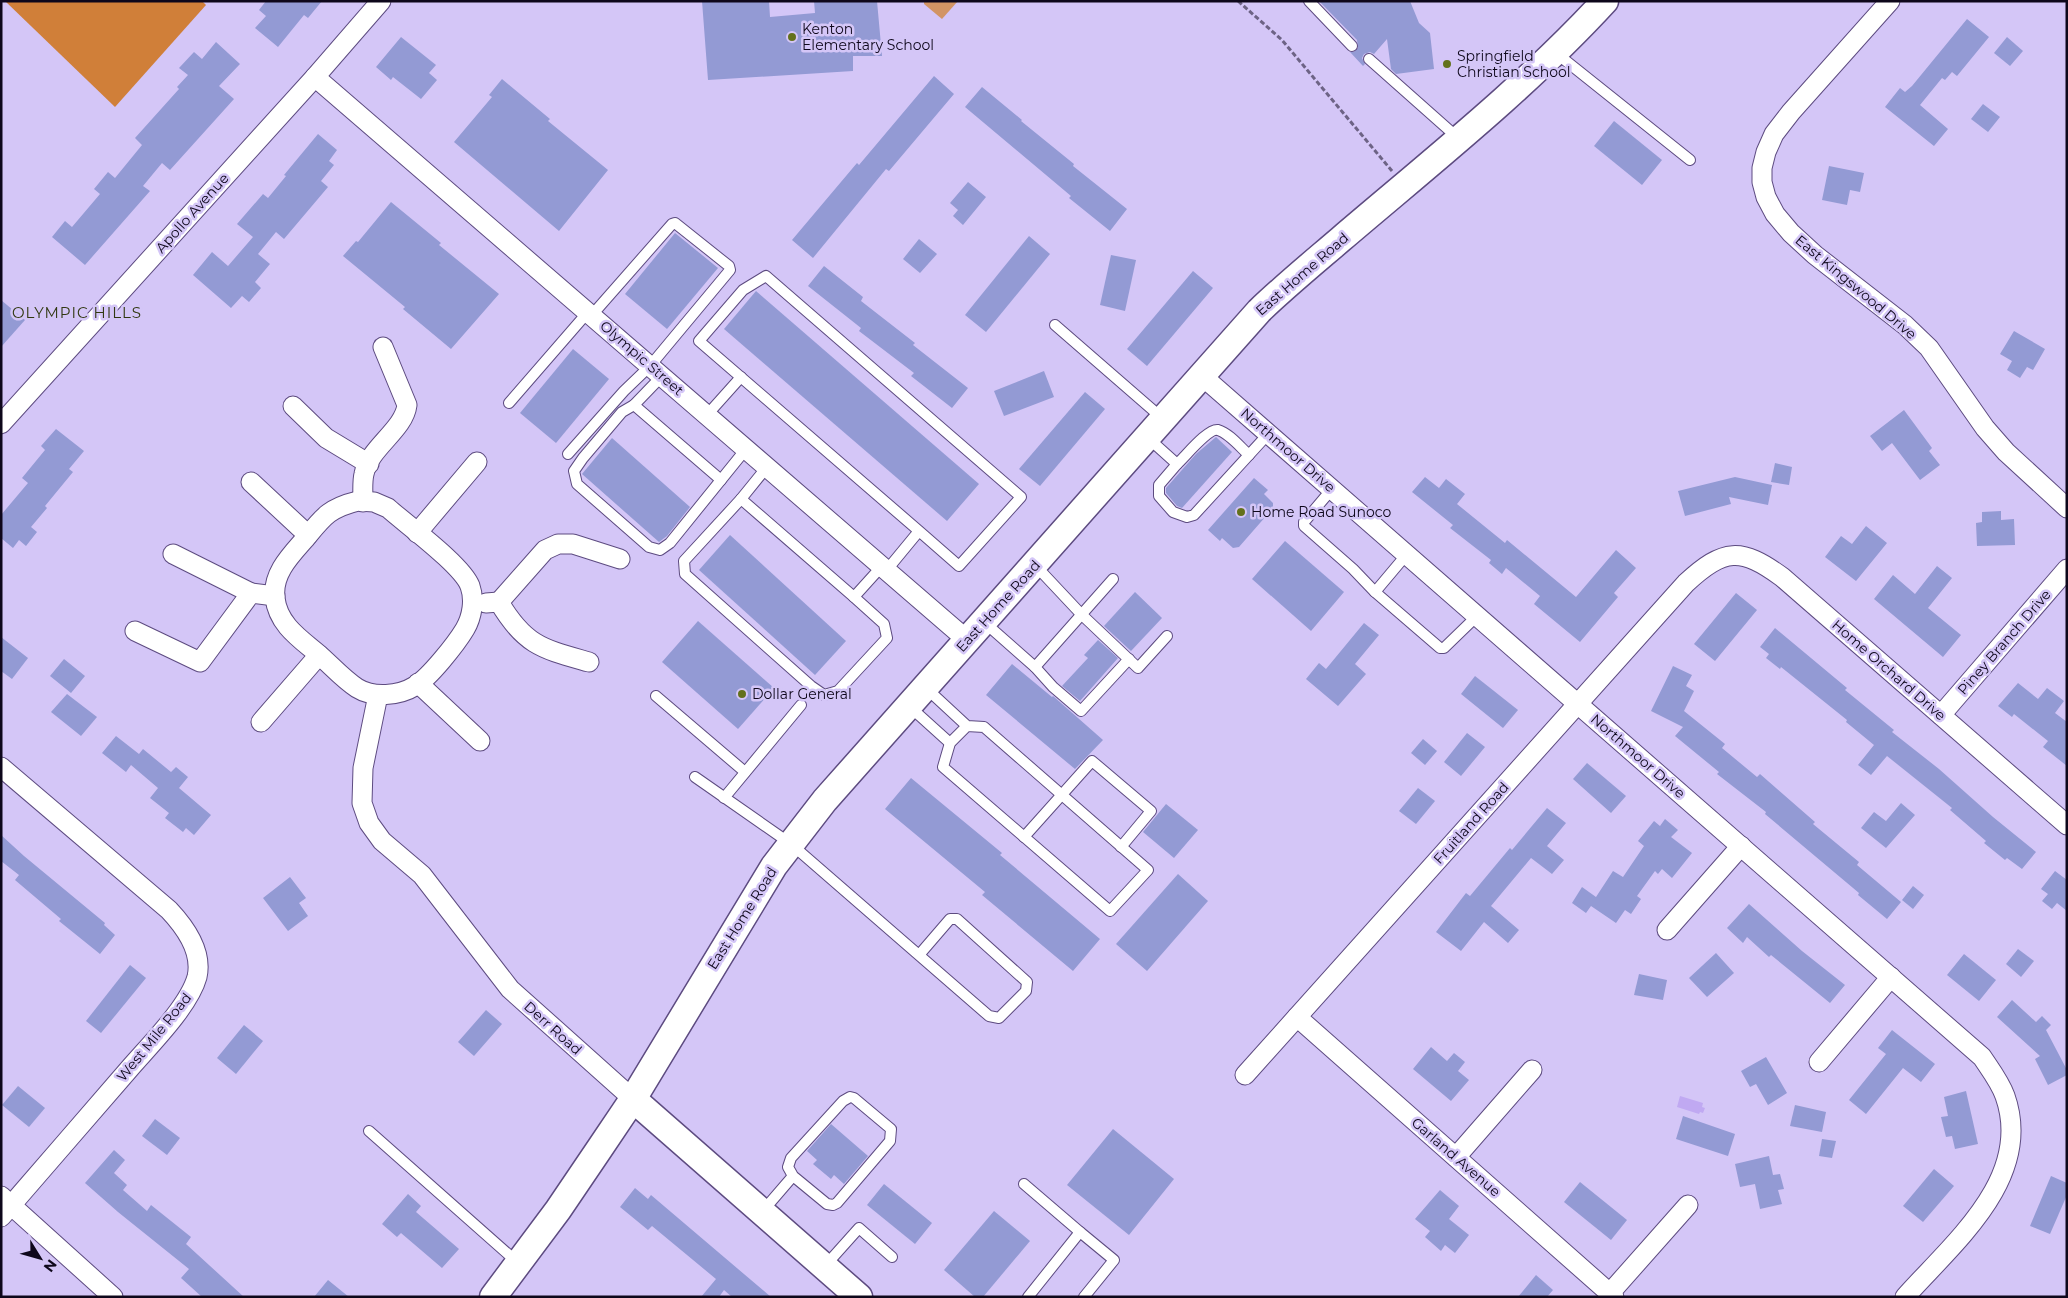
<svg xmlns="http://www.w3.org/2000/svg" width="2068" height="1298" font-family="Montserrat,sans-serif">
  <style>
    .green { fill: #d29464 }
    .forest { fill: #d07f39 }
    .water { fill: #c0a9f2 }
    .building { fill: #939ad4 }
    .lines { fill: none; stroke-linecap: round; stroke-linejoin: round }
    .lane-casing { stroke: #5d4b80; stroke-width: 12 }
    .street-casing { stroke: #5d4b80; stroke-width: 21 }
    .secondary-casing { stroke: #5d4b80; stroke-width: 29 }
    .path { stroke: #6d6385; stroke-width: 3; stroke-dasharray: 5 2.5; stroke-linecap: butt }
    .lane { stroke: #fff; stroke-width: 10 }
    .street { stroke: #fff; stroke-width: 19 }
    .secondary { stroke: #fff; stroke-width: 26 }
    .poi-dot { fill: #63711c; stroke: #d4c6f7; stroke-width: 2 }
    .labels { text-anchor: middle; stroke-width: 5; stroke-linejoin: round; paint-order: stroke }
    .poi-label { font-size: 14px; fill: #0e071b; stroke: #d4c6f7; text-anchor: start }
    .street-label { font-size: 14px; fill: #0e071b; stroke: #d4c6f7 }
    .neighbourhood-label { font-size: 15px; letter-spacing: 1px; fill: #313811; stroke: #d4c6f7 }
  </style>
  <rect width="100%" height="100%" fill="#d4c6f7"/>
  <path class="green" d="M924,1H958L942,19L924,4Z"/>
  <path class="forest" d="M5,1H202L206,5L115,107Z"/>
  <path class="water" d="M1680,1096L1703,1103L1702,1107L1705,1108L1703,1113L1700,1112L1699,1114L1677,1107Z"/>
  <g class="building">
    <path d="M266,1H322L308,18L304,15L278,47L255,28L266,16L259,10Z"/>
    <path d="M702,1H769L770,17L815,13L814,1H877L882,56H853V71L708,80Z"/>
    <path d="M1319,1H1410L1419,23L1430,33L1434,69L1396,74L1391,69L1387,39L1374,54L1370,52L1364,54L1362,58L1365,64L1363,66L1350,52H1354L1358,48L1357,40Z"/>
    <path d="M1967,19L1989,37L1957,76L1952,72L1945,80L1942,78L1920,105L1948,129L1934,146L1885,107L1900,88L1905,92L1912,86Z"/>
    <path d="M401,37L436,65L429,73L437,80L421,99L393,77L391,80L376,67Z"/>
    <path d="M2007,37L2023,51L2010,66L1994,53Z"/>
    <path d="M216,42L240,64L219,86L234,99L170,170L162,163L143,186L150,191L85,265L52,237L65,221L72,227L100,194L94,189L108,172L115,178L142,145L135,138L179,89L177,87L188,75L179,68L194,52L202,59Z"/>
    <path d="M934,76L954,94L889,171L886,169L813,258L792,240L857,163L859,165Z"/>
    <path d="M502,79L550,119L548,121L608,170L559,231L454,142L492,97L489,95Z"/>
    <path d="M982,87L1022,120L1021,121L1074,164L1073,166L1127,209L1110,231L1069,198L1071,196L965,107Z"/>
    <path d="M1983,104L2000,117L1988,132L1971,119Z"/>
    <path d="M1614,121L1662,160L1642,185L1594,146Z"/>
    <path d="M318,134L337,150L329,161L334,165L321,181L328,187L284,239L276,232L258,254L270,264L255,282L261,288L249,302L242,296L231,308L193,275L212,252L228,266L253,237L237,224L263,194L268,198L286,176L284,175Z"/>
    <path d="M1829,166L1864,173L1860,192L1850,190L1847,205L1822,200Z"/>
    <path d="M968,182L986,197L963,225L953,216L958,210L950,203Z"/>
    <path d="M391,202L441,243L439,245L499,294L451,349L403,309L405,307L343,256L356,241L358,242Z"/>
    <path d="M675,233L718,268L667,329L625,294Z"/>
    <path d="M1029,236L1050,254L986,332L965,315Z"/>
    <path d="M919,239L937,254L920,273L903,259Z"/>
    <path d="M1111,255L1136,260L1125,311L1100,305Z"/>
    <path d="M824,266L863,297L861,301L915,343L913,345L968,388L952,408L911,376L914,373L859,331L861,328L808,286Z"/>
    <path d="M1193,271L1213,288L1147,366L1127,349Z"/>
    <path d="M756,291L979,484L947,521L724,329Z"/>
    <path d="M1,300L25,320L1,347Z"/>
    <path d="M2014,331L2045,349L2033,370L2027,367L2020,378L2007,370L2012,361L2000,354Z"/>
    <path d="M573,349L609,379L556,443L520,413Z"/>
    <path d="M1044,371L1054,397L1004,416L994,391Z"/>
    <path d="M1085,392L1105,409L1040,486L1019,469Z"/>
    <path d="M1904,410L1932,448L1929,451L1940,465L1920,480L1892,443L1882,451L1870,436Z"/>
    <path d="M56,429L84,451L69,469L73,472L45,506L47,508L31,527L37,532L26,546L19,540L13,548L1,538V515L28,483L22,478L45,450L41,446Z"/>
    <path d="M1216,437L1232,452L1182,508L1177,506L1166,493V488L1196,454Z"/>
    <path d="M612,438L690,507L667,536L659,542L582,474Z"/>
    <path d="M1775,463L1792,467L1789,485L1771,482Z"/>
    <path d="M1425,477L1439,488L1446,479L1465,494L1457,504L1505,543L1507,540L1576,597L1616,550L1636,568L1614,593L1618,597L1580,642L1534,604L1540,596L1506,568L1502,574L1489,563L1491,560L1450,528L1453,525L1412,492Z"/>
    <path d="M1735,477L1772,485L1768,505L1729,497L1731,504L1685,516L1678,491Z"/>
    <path d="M1254,478L1268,490L1264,494L1273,503V508L1239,547L1233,548L1222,538L1220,541L1208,530Z"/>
    <path d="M2001,511V520L2014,519L2015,545L1977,546L1976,523L1982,522V512Z"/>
    <path d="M1866,526L1887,543L1856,581L1825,557L1841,536L1852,544Z"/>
    <path d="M730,535L846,641L815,675L699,570Z"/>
    <path d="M1285,541L1344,592L1311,631L1252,579Z"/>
    <path d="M1937,566L1952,578L1928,608L1961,635L1943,657L1874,599L1893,575L1915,594Z"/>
    <path d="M1135,592L1162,618L1131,651L1104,626Z"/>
    <path d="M1736,593L1757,610L1715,661L1694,644Z"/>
    <path d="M698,621L774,688L738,729L662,662Z"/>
    <path d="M1364,623L1379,635L1355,664L1366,674L1338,706L1306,679L1319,663L1326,669Z"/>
    <path d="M1775,628L1847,688L1845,690L1894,730L1892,732L1939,769L1993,817L2036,852L2022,869L2007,858L2005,860L1984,843L1986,841L1950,810L1952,808L1887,756L1871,775L1858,765L1874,745L1846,722L1847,720L1781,667L1780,669L1766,658L1769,654L1760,647Z"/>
    <path d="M1,637L28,658L12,679L1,671Z"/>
    <path d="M1098,640L1118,658L1080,701L1062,686L1088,658L1084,655Z"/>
    <path d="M64,659L85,676L71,693L50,676Z"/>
    <path d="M1012,664L1052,697L1053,696L1103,740L1075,769L986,695Z"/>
    <path d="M1673,666L1692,675L1686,686L1694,691L1684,711L1725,744L1722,748L1757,777L1760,774L1815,822L1813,824L1859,862L1857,865L1901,902L1887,919L1858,895L1859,893L1765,814L1766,812L1717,774L1719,772L1675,736L1683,727L1651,711Z"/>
    <path d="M1475,676L1518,710L1503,728L1461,694Z"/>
    <path d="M2018,683L2038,699L2047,688L2064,701L2055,713L2067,722V766L2043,747L2048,741L2014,714L2012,717L1998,706Z"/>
    <path d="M67,694L97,717L81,736L51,712Z"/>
    <path d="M1467,733L1485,747L1461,776L1444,762Z"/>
    <path d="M116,736L139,754L143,749L171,772L176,767L188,777L179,788L211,815L194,835L186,828L183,832L165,818L169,813L150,798L158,788L131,765L126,772L102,753Z"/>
    <path d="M1423,739L1437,751L1425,765L1411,753Z"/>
    <path d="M1587,763L1626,796L1611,813L1573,779Z"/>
    <path d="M911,778L1002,853L1000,855L1100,939L1073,971L982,895L985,892L885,809Z"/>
    <path d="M1418,788L1435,801L1416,824L1399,811Z"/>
    <path d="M1901,803L1915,815L1886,848L1861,828L1874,812L1886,821Z"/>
    <path d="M1166,804L1198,830L1174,858L1143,832Z"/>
    <path d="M1547,808L1566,823L1547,846L1564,860L1552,874L1531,858L1491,906L1519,930L1508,943L1484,922L1461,951L1436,932L1466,893L1470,896L1510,848L1512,850Z"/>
    <path d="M1665,819L1678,830L1671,837L1692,853L1672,878L1662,869L1658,874L1655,871L1637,896L1641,899L1631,914L1625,910L1616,923L1591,906L1586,913L1572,903L1582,887L1596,897L1613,871L1623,877L1644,846L1638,841L1654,821L1660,826Z"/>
    <path d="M1,835L24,856L105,923L104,925L115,935L100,954L59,921L61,919L15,880L19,875L1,861Z"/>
    <path d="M2055,871L2067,880V911L2057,903L2052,909L2042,901L2048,894L2041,889Z"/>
    <path d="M1178,874L1208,901L1147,971L1116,944Z"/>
    <path d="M290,877L306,898L299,903L308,916L288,931L263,898Z"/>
    <path d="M1913,886L1924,895L1913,909L1902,900Z"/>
    <path d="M1749,904L1802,951L1845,985L1830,1003L1771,955L1769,957L1747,937L1743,943L1727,928Z"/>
    <path d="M2018,949L2034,961L2021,977L2006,964Z"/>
    <path d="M1716,953L1734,973L1707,997L1689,978Z"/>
    <path d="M1964,954L1996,980L1979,1001L1947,975Z"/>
    <path d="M130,965L146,978L101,1033L86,1021Z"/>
    <path d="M1639,974L1667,980L1663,1000L1634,995Z"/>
    <path d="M2012,1000L2036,1022L2042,1016L2051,1025L2046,1030L2067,1070V1075L2048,1085L2035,1059L2040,1056L1997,1017Z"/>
    <path d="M486,1010L502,1024L474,1056L458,1042Z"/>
    <path d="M244,1025L263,1041L236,1074L217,1058Z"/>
    <path d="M1892,1030L1935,1064L1921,1082L1903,1068L1866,1114L1849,1100L1886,1054L1878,1048Z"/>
    <path d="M1431,1047L1447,1061L1454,1053L1465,1062L1458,1071L1469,1080L1451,1101L1413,1069Z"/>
    <path d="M1766,1057L1787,1093L1768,1105L1756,1084L1750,1087L1741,1071Z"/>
    <path d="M18,1086L45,1108L29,1127L2,1105Z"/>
    <path d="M1966,1091L1978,1144L1955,1149L1952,1136L1946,1137L1941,1117L1948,1116L1944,1097Z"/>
    <path d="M1795,1105L1826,1112L1822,1132L1790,1126Z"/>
    <path d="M1683,1116L1735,1134L1728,1156L1676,1139Z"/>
    <path d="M155,1119L180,1138L167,1155L142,1136Z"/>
    <path d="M831,1124L868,1156L844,1184L834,1175L831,1179L813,1164L817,1160L807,1151Z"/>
    <path d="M1113,1129L1174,1179L1129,1235L1067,1185Z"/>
    <path d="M1822,1139L1836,1141L1832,1158L1819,1156Z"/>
    <path d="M114,1150L125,1160L114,1173L127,1185L123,1190L147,1211L151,1205L191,1237L186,1244L244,1297H202L181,1278L189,1269L118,1212L85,1183Z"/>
    <path d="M1769,1156L1773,1175L1780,1174L1784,1189L1778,1190L1782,1204L1760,1209L1755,1184L1740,1187L1735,1164Z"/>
    <path d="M1934,1169L1954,1186L1923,1222L1903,1206Z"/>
    <path d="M2051,1176L2067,1183V1195L2050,1234L2030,1226Z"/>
    <path d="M1580,1182L1627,1220L1611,1240L1564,1202Z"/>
    <path d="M884,1184L932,1223L915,1244L867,1205Z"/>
    <path d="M635,1188L648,1199L651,1195L771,1297H732L724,1290L719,1297H701L716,1279L652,1226L648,1230L620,1207Z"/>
    <path d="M1440,1190L1459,1206L1449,1219L1469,1235L1455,1253L1445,1245L1441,1251L1425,1237L1430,1231L1415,1219Z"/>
    <path d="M408,1194L421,1206L416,1212L459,1249L442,1268L401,1233L397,1237L382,1224Z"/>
    <path d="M994,1211L1030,1241L983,1297H975L944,1270Z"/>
    <path d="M1536,1275L1553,1290L1547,1297H1518Z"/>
    <path d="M328,1280L349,1297H314Z"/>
  </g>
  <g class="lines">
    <defs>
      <g id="lane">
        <path d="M1309,1L1352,46"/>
        <path d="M1556,53L1690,160"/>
        <path d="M1369,59L1458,138"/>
        <path d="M1055,325L1162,418"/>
        <path d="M662,376L634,405L622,412L583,458L574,471L577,484L649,547L660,550L670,543L746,449"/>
        <path d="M509,403L588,312"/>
        <path d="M634,405L721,480"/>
        <path d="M707,415L741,377"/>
        <path d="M1147,437L1177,464L1159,485V496L1173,512L1187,517L1194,515L1269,433"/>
        <path d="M568,454L624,391L650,366L730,270L729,266L675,223L672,224L592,315"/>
        <path d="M1177,464C1185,457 1208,428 1218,430C1229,433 1241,448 1249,455"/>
        <path d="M767,467L741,499L854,597L882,566"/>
        <path d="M1332,489L1304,522V526L1353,569L1375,592"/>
        <path d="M741,499L684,561L685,574L811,686L824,695L838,691L887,638L884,624L854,597"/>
        <path d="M1407,554L1375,592L1440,648H1444L1477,616"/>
        <path d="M1035,565L1081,614L1138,668L1167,636"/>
        <path d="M886,571L919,531L959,566L1021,497L766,276L743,290L699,341L919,531"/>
        <path d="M984,622L1035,667L1113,579"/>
        <path d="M1035,667L1053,687L1081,711L1129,659"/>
        <path d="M926,688L967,726L984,727L1148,870L1110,911L943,767L950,743L967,726"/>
        <path d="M656,696L745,772"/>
        <path d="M909,706L950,743"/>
        <path d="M695,777L791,844L989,1016L999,1018L1026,991L1027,982L957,919H950L919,955"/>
        <path d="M724,798L801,705"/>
        <path d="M1024,837L1092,761L1151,811L1121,847"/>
        <path d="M369,1131L517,1262"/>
        <path d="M1024,1184L1080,1232L1028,1297"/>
        <path d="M762,1212L793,1176L827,1204L833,1205L837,1203L890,1141L891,1129L854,1098L850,1097L843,1101L791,1158L788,1167L793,1176"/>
        <path d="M1080,1232L1114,1260L1084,1297"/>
        <path d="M825,1266L859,1228L892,1257"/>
      </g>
      <g id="street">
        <path d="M1890,1L1791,112L1774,134L1766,152L1762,168V182L1766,197L1775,214L1791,233L1815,255L1905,325L1929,348L1985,428L2006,452L2067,508"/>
        <path d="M315,77L967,640"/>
        <path d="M1201,375L1982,1057C1990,1069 2000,1082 2005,1096C2034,1178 1953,1243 1905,1297"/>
        <path d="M293,406L326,438L369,464"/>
        <path d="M1,424L315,77L381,1"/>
        <path d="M251,482L308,535"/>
        <path d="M358,501L374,502L388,508C407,525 462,565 470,586C475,600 472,617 465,629C456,644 429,678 415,686C399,696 373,698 357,688C343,679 330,664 317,653C299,638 278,624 275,598C272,574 290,556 305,539C323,517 329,508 358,501Z"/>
        <path d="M363,502C363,493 362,482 364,474C369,448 404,430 407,405L383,347"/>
        <path d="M417,533L477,462"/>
        <path d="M173,554L251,593"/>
        <path d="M499,602L545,550L558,544H573L620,559"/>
        <path d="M486,603L499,602C525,646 543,649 589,662"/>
        <path d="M135,631L200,662L251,593L275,596"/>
        <path d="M418,683L480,741"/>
        <path d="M378,695L363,768L362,803L369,823L382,841L422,875L510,989L633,1099"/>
        <path d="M1941,715L2067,569"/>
        <path d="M261,722L319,655"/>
        <path d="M1,767L169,910C185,927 203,951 197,977C189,1006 150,1045 130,1068C87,1118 44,1167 1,1217"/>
        <path d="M1667,930L1741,846"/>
        <path d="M1297,1017L1614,1297"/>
        <path d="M1819,1062L1891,977"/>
        <path d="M1245,1075L1686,583C1724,548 1741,547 1782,577L2067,825"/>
        <path d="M1456,1157L1532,1070"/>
        <path d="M1,1196L113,1297"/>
        <path d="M1610,1293L1688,1205"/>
      </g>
      <g id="secondary">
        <path d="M633,1099L859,1297"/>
        <path d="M493,1297L558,1210L600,1148L633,1099L774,866L825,800L1259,311C1285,286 1313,263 1341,239C1430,163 1526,87 1605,1"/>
      </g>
    </defs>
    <use href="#lane" class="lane-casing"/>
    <use href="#street" class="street-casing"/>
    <use href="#secondary" class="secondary-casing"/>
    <path class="path" d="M1238,1L1282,40L1392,171"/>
    <use href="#lane" class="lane"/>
    <use href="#street" class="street"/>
    <use href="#secondary" class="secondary"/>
  </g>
  <g class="poi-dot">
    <circle cx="792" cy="37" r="5"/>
    <circle cx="1447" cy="64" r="5"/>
    <circle cx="1241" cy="512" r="5"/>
    <circle cx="742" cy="694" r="5"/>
  </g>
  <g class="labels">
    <g class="poi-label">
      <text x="802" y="34">Kenton<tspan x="802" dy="16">Elementary School</tspan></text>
      <text x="1457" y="61">Springfield<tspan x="1457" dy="16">Christian School</tspan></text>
      <text x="1251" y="517">Home Road Sunoco</text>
      <text x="752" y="699">Dollar General</text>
    </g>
    <g class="street-label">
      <text transform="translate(192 213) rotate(-48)" y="5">Apollo Avenue</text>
      <text transform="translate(1302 274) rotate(-41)" y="5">East Home Road</text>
      <text transform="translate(1856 287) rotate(40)" y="5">East Kingswood Drive</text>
      <text transform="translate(642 358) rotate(41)" y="5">Olympic Street</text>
      <text transform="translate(1288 450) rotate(41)" y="5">Northmoor Drive</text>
      <text transform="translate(998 606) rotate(-48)" y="5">East Home Road</text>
      <text transform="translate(2004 642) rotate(-49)" y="5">Piney Branch Drive</text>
      <text transform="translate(1889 670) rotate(41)" y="5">Home Orchard Drive</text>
      <text transform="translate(1638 756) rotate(41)" y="5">Northmoor Drive</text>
      <text transform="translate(1471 823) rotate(-48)" y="5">Fruitland Road</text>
      <text transform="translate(742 918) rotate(-58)" y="5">East Home Road</text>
      <text transform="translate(553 1028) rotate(42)" y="5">Derr Road</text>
      <text transform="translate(154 1037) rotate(-51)" y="5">West Mile Road</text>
      <text transform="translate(1456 1157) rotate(41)" y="5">Garland Avenue</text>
    </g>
    <g class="neighbourhood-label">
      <text x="77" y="318">OLYMPIC HILLS</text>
    </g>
  </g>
  <rect width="2068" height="1298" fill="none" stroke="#0e071b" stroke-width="5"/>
  <g transform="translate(40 1258) rotate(127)" stroke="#d4c6f7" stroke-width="4" paint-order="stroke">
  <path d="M0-4L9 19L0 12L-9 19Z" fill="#0e071b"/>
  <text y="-8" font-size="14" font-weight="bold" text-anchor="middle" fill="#0e071b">N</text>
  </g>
</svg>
